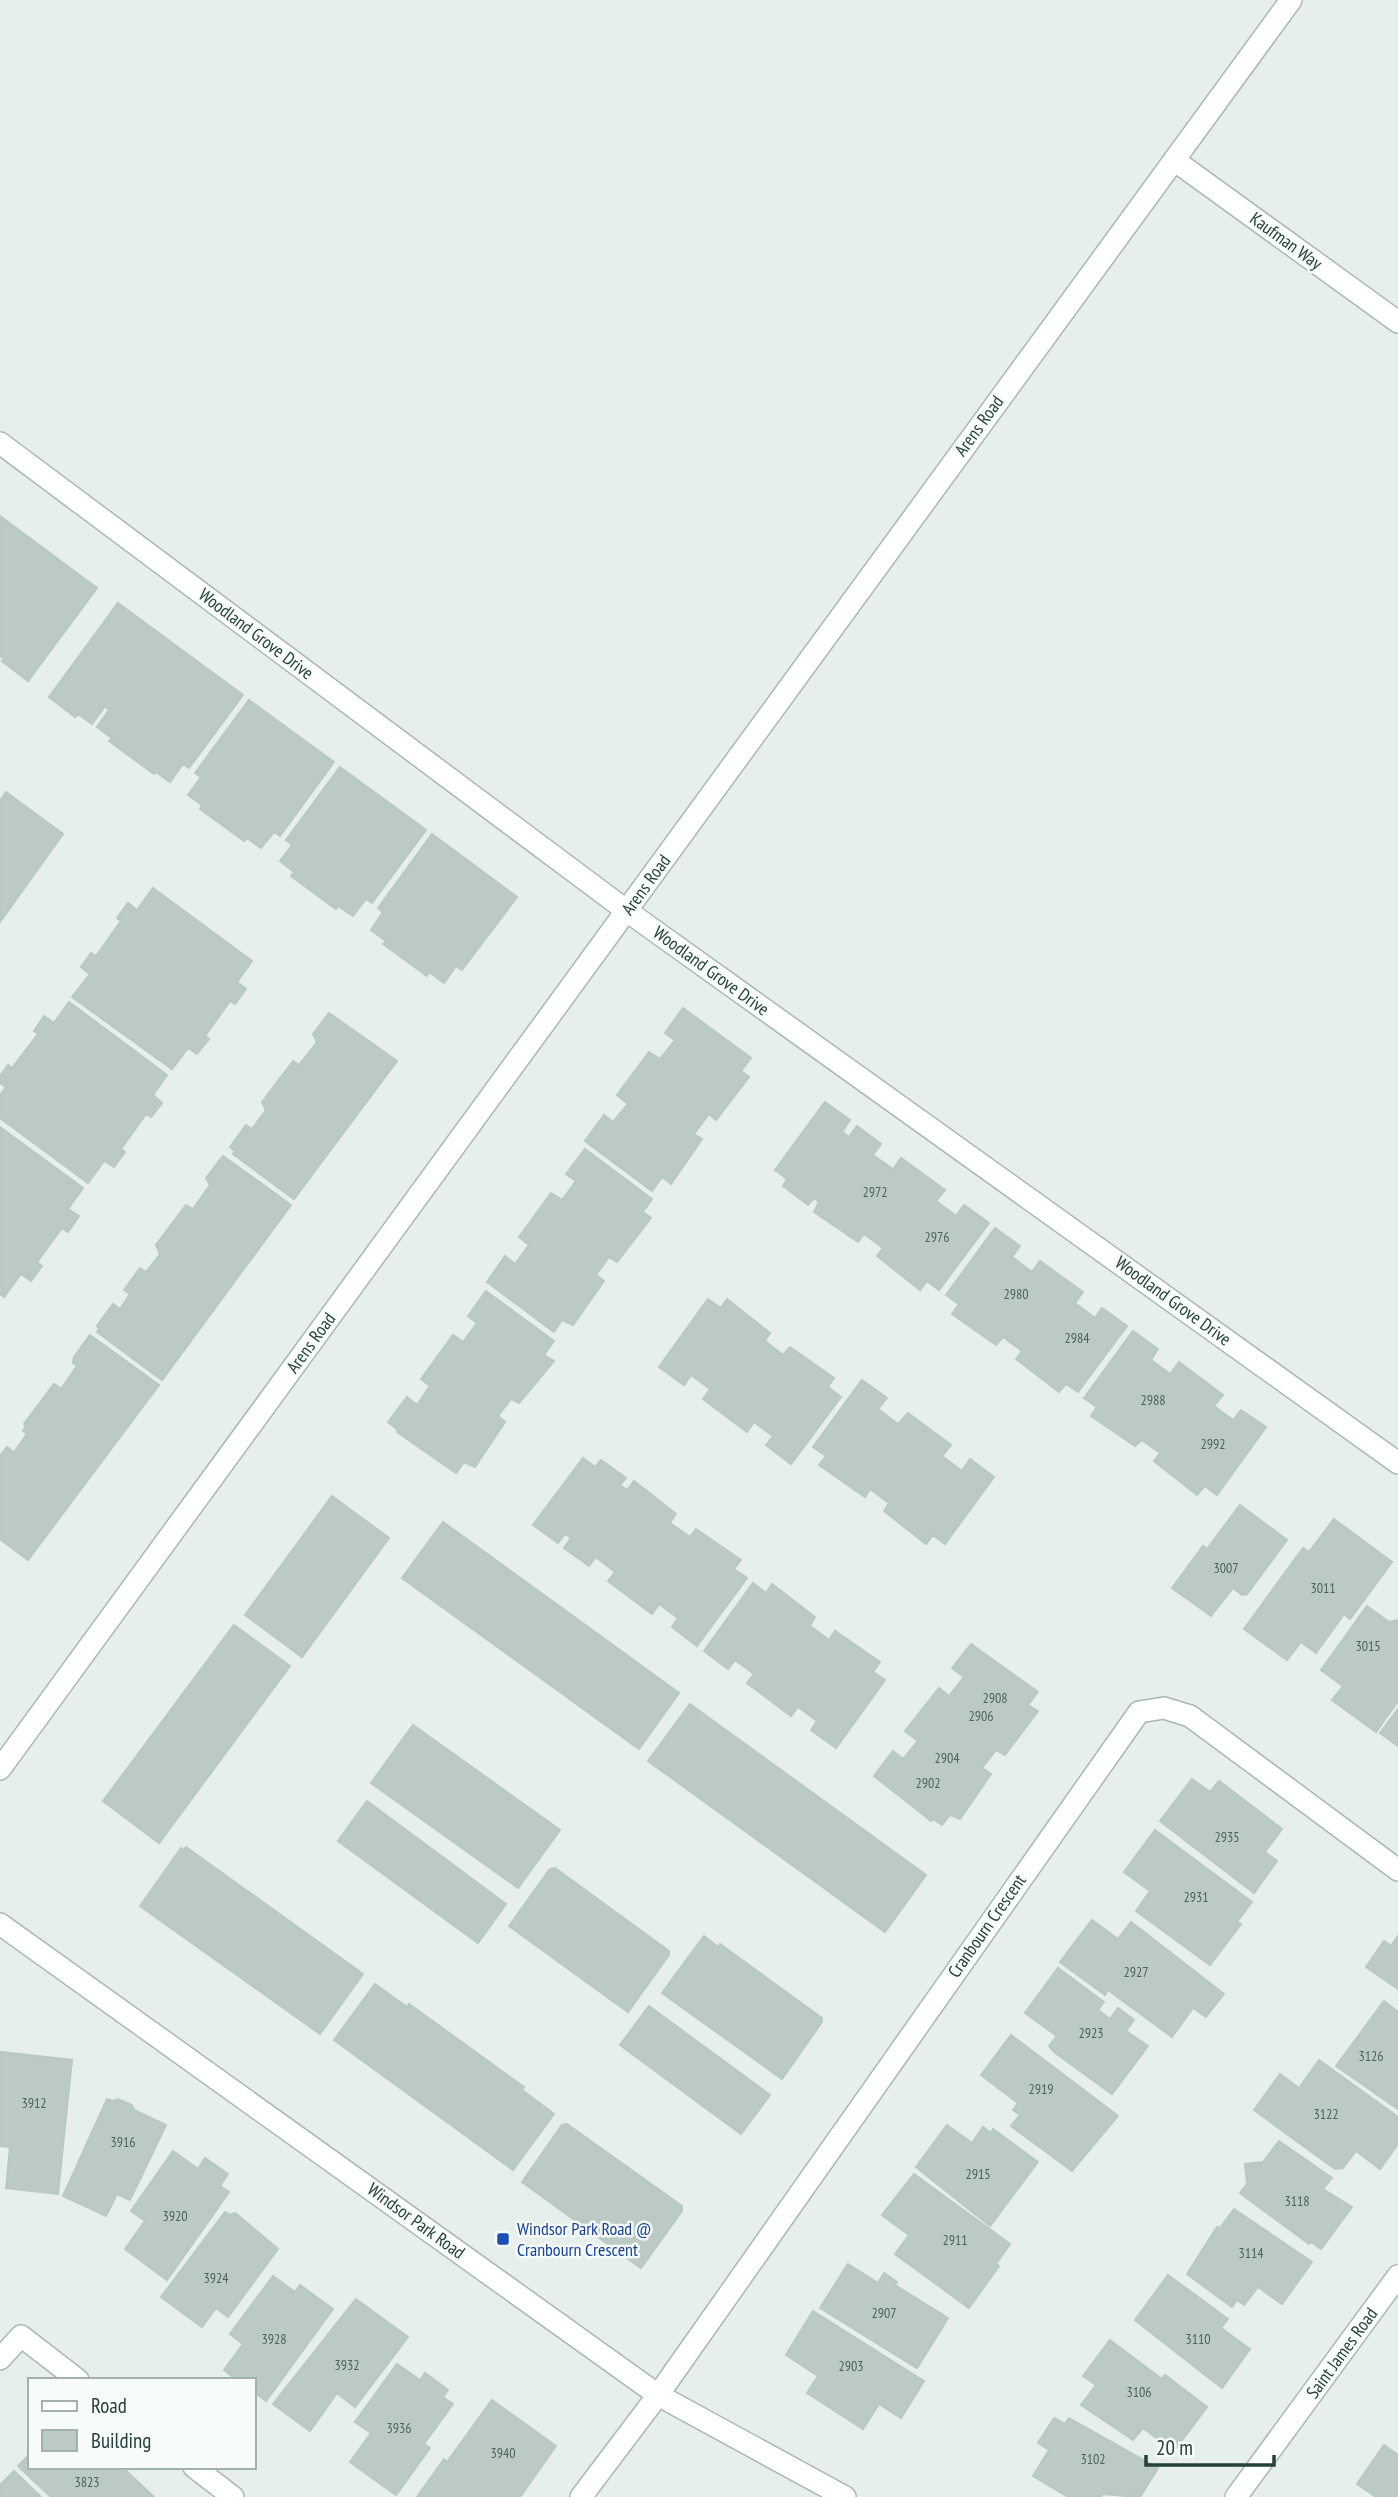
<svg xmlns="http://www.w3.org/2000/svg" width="1398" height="2497" font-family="'PT Sans Narrow',sans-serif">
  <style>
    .building { fill: #bbcac4; stroke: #b8c9c2; stroke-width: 2 }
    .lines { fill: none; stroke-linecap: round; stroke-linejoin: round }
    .minor-casing { stroke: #a8b8b2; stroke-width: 24 }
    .tertiary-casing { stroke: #a8b8b2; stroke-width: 24 }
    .minor { stroke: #fff; stroke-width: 21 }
    .tertiary { stroke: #fff; stroke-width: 21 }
    .transit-dot { fill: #1a4fb4; stroke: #f7fbf9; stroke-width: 2.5 }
    .labels { text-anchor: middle; stroke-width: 5; stroke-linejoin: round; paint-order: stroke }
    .number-label { font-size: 14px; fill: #4a645c }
    .street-label { font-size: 18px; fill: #24423a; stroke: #f7fbf9 }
    .transit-label { font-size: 18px; fill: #164399; stroke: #f7fbf9; text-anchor: start }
  </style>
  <rect width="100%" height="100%" fill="#e6efeb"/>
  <g class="building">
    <path d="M0,516L97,588L28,681L2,661L5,659L0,656Z"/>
    <path d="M118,603L243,695L189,768L183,764L170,782L156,772L154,774L109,741L112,738L97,727L109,710L105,706L92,724L78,714L75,717L49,697Z"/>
    <path d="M249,700L334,762L280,836L274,832L261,848L247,838L244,841L200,809L202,805L188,795L201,777L195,773Z"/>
    <path d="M340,767L426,830L372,903L366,899L353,916L338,906L336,909L291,876L294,872L280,861L292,845L286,840Z"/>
    <path d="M6,792L63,834L0,922V801Z"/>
    <path d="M432,834L517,897L462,970L456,966L444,983L429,972L427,976L383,944L386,941L371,930L383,912L378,908Z"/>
    <path d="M153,888L252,961L237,982L246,989L235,1004L230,1001L205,1036L209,1039L197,1054L188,1048L172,1069L72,997L90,974L81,967L91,953L96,956L121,921L117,918L128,903L137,910Z"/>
    <path d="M69,1002L167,1075L153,1095L162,1103L151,1117L146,1114L121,1149L125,1152L114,1167L104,1161L88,1183L0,1118V1095L6,1087L0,1083V1076L8,1065L12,1068L38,1034L34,1031L44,1016L54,1023Z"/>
    <path d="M683,1008L751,1058L741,1071L749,1077L716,1120L709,1114L694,1134L702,1139L671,1184L662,1177L652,1191L585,1141L604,1115L613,1122L628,1104L617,1095L649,1052L660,1059L675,1040L665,1033Z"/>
    <path d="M329,1013L397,1061L294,1199L233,1154L235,1151L230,1147L246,1125L252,1129L266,1110L262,1102L293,1061L299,1065L317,1042L313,1034Z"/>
    <path d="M825,1102L850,1120L842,1132L849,1137L857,1126L881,1144L873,1155L893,1169L901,1158L945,1190L936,1201L956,1216L964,1205L989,1223L939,1290L927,1281L920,1290L877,1256L883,1248L864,1234L858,1242L814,1212L819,1202L814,1198L808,1205L783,1186L787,1179L775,1170Z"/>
    <path d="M0,1127L83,1188L68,1209L79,1216L68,1232L62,1228L37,1262L42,1266L31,1281L21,1274L4,1297L0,1294Z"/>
    <path d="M585,1149L652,1199L643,1212L651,1218L617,1262L609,1257L596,1275L604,1281L573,1325L562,1320L554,1332L487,1282L505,1256L515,1264L529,1245L519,1237L551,1193L562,1200L576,1181L566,1174Z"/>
    <path d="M223,1156L291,1205L162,1380L97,1332L99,1328L97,1326L113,1304L120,1309L130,1294L124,1290L140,1268L146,1272L160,1254L156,1245L186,1205L193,1209L210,1185L206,1178Z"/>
    <path d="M995,1228L1020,1246L1012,1257L1032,1272L1040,1261L1083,1292L1075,1303L1095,1318L1102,1308L1127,1326L1078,1392L1066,1384L1059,1392L1016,1359L1022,1351L1003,1337L996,1345L952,1314L959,1304L946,1295Z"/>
    <path d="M486,1291L554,1341L544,1355L554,1361L519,1403L511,1399L498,1416L505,1422L475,1467L464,1462L456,1473L397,1432L398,1430L388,1422L407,1397L417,1405L430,1386L421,1379L453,1335L463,1342L477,1323L468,1316Z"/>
    <path d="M708,1299L721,1308L727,1299L770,1333L765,1341L783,1355L790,1347L834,1378L828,1387L841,1397L791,1464L766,1445L773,1436L754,1422L747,1432L703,1399L710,1389L691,1375L684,1385L659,1367Z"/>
    <path d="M1133,1331L1158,1349L1151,1360L1170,1374L1179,1362L1223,1395L1214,1406L1233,1420L1241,1410L1266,1427L1217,1495L1205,1486L1197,1495L1154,1461L1160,1453L1142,1440L1135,1446L1091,1416L1097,1407L1084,1398Z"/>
    <path d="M90,1335L159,1385L28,1560L0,1539V1456L7,1447L14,1452L27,1434L23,1431L26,1426L24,1424L54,1384L61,1389L77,1366L73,1363L74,1357Z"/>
    <path d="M862,1380L887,1398L878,1409L898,1424L908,1413L951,1445L942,1456L962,1471L970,1459L994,1477L945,1544L933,1535L926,1544L884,1511L889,1503L870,1489L865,1497L819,1465L826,1456L813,1447Z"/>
    <path d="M583,1458L595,1467L601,1460L626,1478L620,1485L627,1490L634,1481L676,1514L670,1523L690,1537L696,1529L741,1560L734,1569L747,1578L697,1646L672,1627L678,1618L659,1604L652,1614L608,1581L615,1572L596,1557L589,1566L564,1548L571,1538L565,1534L558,1543L533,1525Z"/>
    <path d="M332,1496L389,1538L302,1657L245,1615Z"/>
    <path d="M1240,1505L1287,1540L1247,1594L1242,1595L1233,1588L1211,1616L1172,1588L1203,1546L1207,1549Z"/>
    <path d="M1334,1519L1392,1562L1350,1619L1344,1614L1316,1653L1301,1642L1287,1660L1244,1629L1303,1548L1309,1552Z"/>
    <path d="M443,1522L679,1693L639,1749L402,1578Z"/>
    <path d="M753,1583L766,1593L772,1584L815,1617L810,1626L829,1640L835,1631L880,1662L873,1672L885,1680L836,1748L811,1730L817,1721L798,1707L791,1716L747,1683L754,1674L735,1660L728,1669L704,1651Z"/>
    <path d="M1367,1606L1389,1622L1398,1620V1701L1376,1732L1332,1700L1343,1686L1321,1670Z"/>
    <path d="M234,1625L290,1666L159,1843L103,1801Z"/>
    <path d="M971,1644L1038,1692L1028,1705L1038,1711L1005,1755L996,1750L982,1768L991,1774L960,1819L950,1815L942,1825L933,1819L931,1821L874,1776L893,1751L903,1759L918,1741L905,1731L939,1688L949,1696L964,1677L952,1668Z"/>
    <path d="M690,1704L926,1875L885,1932L648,1761Z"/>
    <path d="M1398,1709V1746L1380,1733Z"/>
    <path d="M413,1725L560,1830L518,1888L371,1783Z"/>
    <path d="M1192,1779L1210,1792L1219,1781L1282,1829L1265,1852L1277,1861L1254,1893L1160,1821Z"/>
    <path d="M367,1801L506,1904L478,1943L338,1841Z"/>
    <path d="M1155,1830L1252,1902L1237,1922L1241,1924L1210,1965L1136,1911L1150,1891L1124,1872Z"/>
    <path d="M186,1847L363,1974L320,2034L140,1906L181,1848L184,1850Z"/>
    <path d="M555,1868L669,1951V1955L628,2012L509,1926L550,1869Z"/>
    <path d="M1092,1920L1118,1939L1131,1922L1224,1994L1206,2017L1193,2008L1172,2037L1108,1990L1105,1995L1060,1962Z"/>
    <path d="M704,1936L718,1947L720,1944L822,2018V2022L782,2079L662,1993Z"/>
    <path d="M1398,1936V1989L1366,1967L1384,1941L1391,1946Z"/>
    <path d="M1058,1968L1104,2002L1098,2010L1110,2019L1118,2008L1134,2020L1126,2031L1148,2046L1112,2094L1054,2052L1049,2046L1057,2036L1025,2013Z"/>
    <path d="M375,1984L407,2007L409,2004L524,2087L522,2090L554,2114L513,2170L334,2040Z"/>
    <path d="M1384,2001L1398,2012V2109L1336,2066Z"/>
    <path d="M649,2006L770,2095L741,2134L620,2045Z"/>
    <path d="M1011,2035L1118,2116L1072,2171L1011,2126L1020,2115L1013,2110L1018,2103L981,2075Z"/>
    <path d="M1,2052L72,2060L58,2194L6,2188L10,2147L0,2146Z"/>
    <path d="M1319,2060L1398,2117V2144L1380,2169L1356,2151L1343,2168L1335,2169L1254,2110L1280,2074L1299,2088Z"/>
    <path d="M107,2099L113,2101L118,2099L132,2105L134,2110L166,2125L130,2200L117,2194L106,2216L63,2196Z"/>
    <path d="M567,2124L682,2206V2211L641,2268L522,2182L562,2125Z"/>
    <path d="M947,2125L972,2143L983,2127L991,2133L993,2129L1038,2162L990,2226L916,2167Z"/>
    <path d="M1279,2141L1332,2178L1323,2189L1352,2207L1321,2249L1311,2242L1309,2244L1240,2193L1247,2184L1245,2164L1263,2162Z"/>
    <path d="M173,2151L198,2169L205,2158L228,2174L220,2186L229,2192L167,2280L125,2249L145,2221L131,2211Z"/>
    <path d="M914,2174L1010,2244L996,2264L999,2266L969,2308L895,2254L909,2235L882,2215Z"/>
    <path d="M1234,2209L1312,2262L1282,2304L1258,2287L1244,2305L1237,2300L1232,2307L1187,2274L1217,2227L1220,2228Z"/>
    <path d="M225,2212L230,2215L235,2213L278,2249L228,2317L216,2308L202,2327L161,2297Z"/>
    <path d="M848,2264L878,2283L884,2273L897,2282L895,2285L948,2318L917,2368L820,2308Z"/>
    <path d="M1168,2275L1228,2319L1221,2328L1250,2349L1222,2388L1135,2320Z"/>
    <path d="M273,2276L295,2292L300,2285L333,2309L266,2401L254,2392V2380H237L224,2370L243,2344L230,2334Z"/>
    <path d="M356,2299L408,2337L355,2407L337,2393L310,2431L273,2404Z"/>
    <path d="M813,2311L924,2381L901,2418L879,2404L863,2429L807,2393L818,2376L786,2355Z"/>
    <path d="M1110,2340L1162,2379L1165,2375L1207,2407L1174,2451L1143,2428L1133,2440L1081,2405L1096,2385L1083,2376Z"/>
    <path d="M397,2364L420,2380L425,2373L448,2390L443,2397L453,2404L424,2444L430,2448L396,2495L350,2462L371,2433L355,2422Z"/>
    <path d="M492,2400L556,2446L520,2497H417L444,2459L447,2462Z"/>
    <path d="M1054,2418L1065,2424L1069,2418L1158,2468L1140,2497L1102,2494L1101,2497H1068L1033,2476L1049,2450L1038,2443Z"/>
    <path d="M1384,2445L1398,2455V2497H1376L1357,2484Z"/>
    <path d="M30,2454V2467H122L154,2497H51L18,2466Z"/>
    <path d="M14,2471L41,2497H0V2485Z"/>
  </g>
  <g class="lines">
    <defs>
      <g id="minor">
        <path d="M1174,160L1398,322"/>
        <path d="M0,2359L21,2336L78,2380"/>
        <path d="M194,2467L233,2497"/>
        <path d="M581,2497L658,2395L1139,1712L1164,1708L1190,1716L1398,1870"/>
        <path d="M1236,2497L1398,2276"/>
      </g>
      <g id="tertiary">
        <path d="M0,443L627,911L1398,1463"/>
        <path d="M0,1769L1291,0"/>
        <path d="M0,1924L658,2395L845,2497"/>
      </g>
    </defs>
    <use href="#minor" class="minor-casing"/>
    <use href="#tertiary" class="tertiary-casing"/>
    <use href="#minor" class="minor"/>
    <use href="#tertiary" class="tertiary"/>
  </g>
  <rect class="transit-dot" x="496" y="2232" width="14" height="14" rx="3.5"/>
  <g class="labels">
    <g class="number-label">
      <text x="875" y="1197">2972</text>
      <text x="937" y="1242">2976</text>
      <text x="1016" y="1299">2980</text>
      <text x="1077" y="1343">2984</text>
      <text x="1153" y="1405">2988</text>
      <text x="1213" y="1449">2992</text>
      <text x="1226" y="1573">3007</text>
      <text x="1323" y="1593">3011</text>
      <text x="1368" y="1651">3015</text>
      <text x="995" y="1703">2908</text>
      <text x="981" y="1721">2906</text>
      <text x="947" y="1763">2904</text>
      <text x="928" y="1788">2902</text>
      <text x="1227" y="1842">2935</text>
      <text x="1196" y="1902">2931</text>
      <text x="1136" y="1977">2927</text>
      <text x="1091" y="2038">2923</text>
      <text x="1371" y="2061">3126</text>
      <text x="1041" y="2094">2919</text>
      <text x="34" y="2108">3912</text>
      <text x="1326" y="2119">3122</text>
      <text x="123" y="2147">3916</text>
      <text x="978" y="2179">2915</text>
      <text x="1297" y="2206">3118</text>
      <text x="175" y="2221">3920</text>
      <text x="955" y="2245">2911</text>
      <text x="1251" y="2258">3114</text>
      <text x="216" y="2283">3924</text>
      <text x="884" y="2318">2907</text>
      <text x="274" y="2344">3928</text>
      <text x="1198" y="2344">3110</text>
      <text x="347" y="2370">3932</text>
      <text x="851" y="2371">2903</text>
      <text x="1139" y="2397">3106</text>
      <text x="399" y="2433">3936</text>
      <text x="503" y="2458">3940</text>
      <text x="1093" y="2464">3102</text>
      <text x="87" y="2487">3823</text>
    </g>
    <g class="street-label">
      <text transform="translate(1286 241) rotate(36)" y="6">Kaufman Way</text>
      <text transform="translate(979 426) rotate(-54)" y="6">Arens Road</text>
      <text transform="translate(256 634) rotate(37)" y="6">Woodland Grove Drive</text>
      <text transform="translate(646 885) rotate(-54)" y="6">Arens Road</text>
      <text transform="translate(711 971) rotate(36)" y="6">Woodland Grove Drive</text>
      <text transform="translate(1173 1301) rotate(36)" y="6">Woodland Grove Drive</text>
      <text transform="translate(311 1343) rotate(-54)" y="6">Arens Road</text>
      <text transform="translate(987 1926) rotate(-55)" y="6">Cranbourn Crescent</text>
      <text transform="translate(416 2221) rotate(36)" y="6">Windsor Park Road</text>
      <text transform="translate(1342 2353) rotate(-54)" y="6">Saint James Road</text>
    </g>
    <g class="transit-label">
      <text x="517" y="2235">Windsor Park Road @<tspan x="517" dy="21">Cranbourn Crescent</tspan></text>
    </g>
  </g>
  <rect x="28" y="2378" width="228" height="91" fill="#f7fbf9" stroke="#a3b1ad" stroke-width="2"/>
  <rect x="42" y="2401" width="35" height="10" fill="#ffffff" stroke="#a3b1ad" stroke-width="2"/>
  <text x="91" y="2413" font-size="21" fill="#24423a">Road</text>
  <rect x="42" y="2430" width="35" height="21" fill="#bbcac4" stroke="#a3b1ad" stroke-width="2"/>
  <text x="91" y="2448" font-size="21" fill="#24423a">Building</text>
  <path d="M1146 2455v10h128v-10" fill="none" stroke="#24423a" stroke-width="3.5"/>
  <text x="1156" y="2455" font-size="21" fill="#24423a" stroke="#f7fbf9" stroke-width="5" paint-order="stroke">20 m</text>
</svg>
